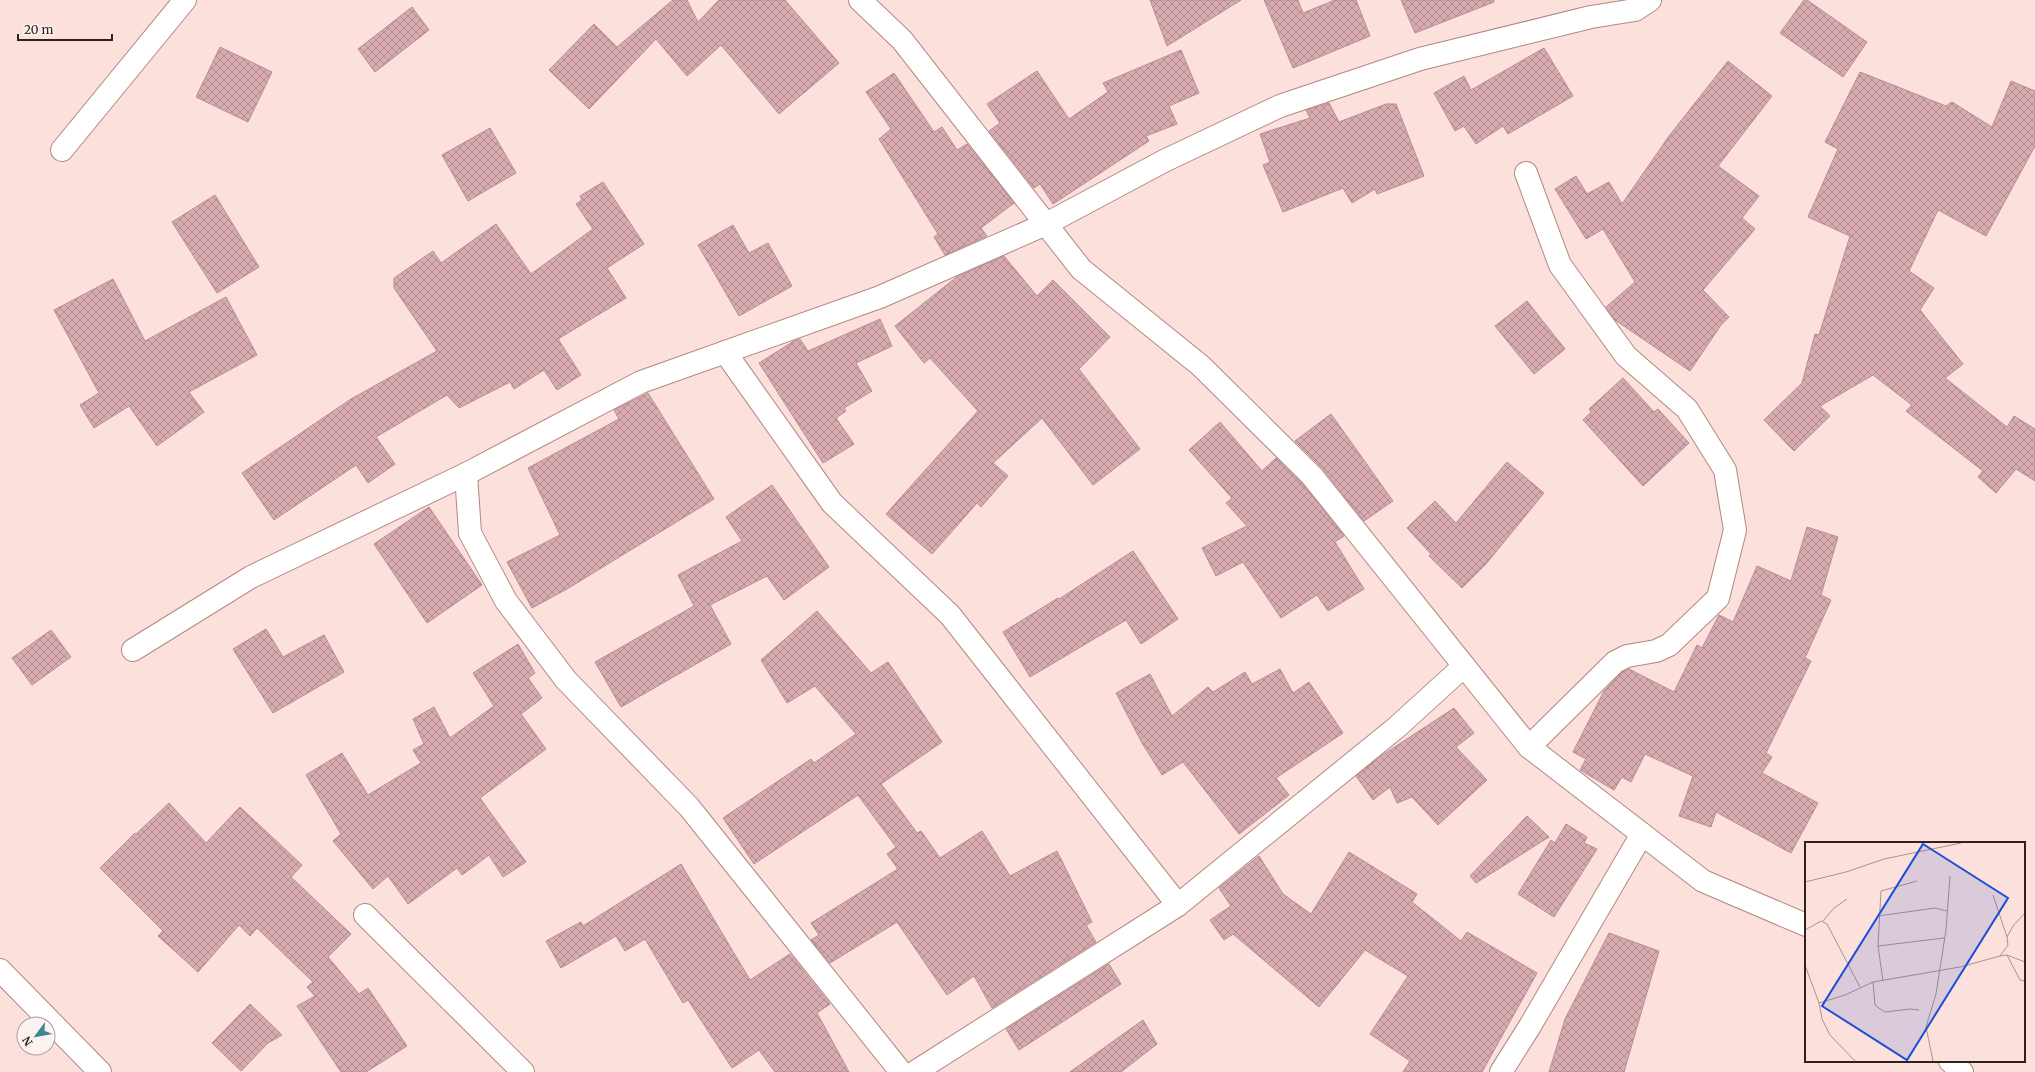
<svg xmlns="http://www.w3.org/2000/svg" width="2035" height="1072" font-family="Merriweather,serif">
  <style>
    .building { fill: url(#building-cross-hatch); stroke: #b98d92 }
    .lines { fill: none; stroke-linecap: round; stroke-linejoin: round }
    .street-casing { stroke: #b38880; stroke-width: 24 }
    .street { stroke: #fff; stroke-width: 22 }
    .inset-road { fill: none; stroke: #ab938f; stroke-width: 1 }
    .view { fill: #1d4ed8; fill-opacity: 0.15; stroke: #1d4ed8; stroke-width: 2 }
    .inset-edge { fill: none; stroke: #31201d; stroke-width: 2 }
  </style>
  <defs>
    <pattern id="building-cross-hatch" width="8" height="8" patternUnits="userSpaceOnUse"><rect width="8" height="8" fill="#d8abb0"/><path d="M0 0l8 8M0 8l8-8" fill="none" stroke="#b08b8f"/></pattern>
  </defs>
  <rect width="100%" height="100%" fill="#fce0db"/>
  <g class="building">
    <path d="M673,0H687L698,22L719,0H785L839,63L779,114L721,45L687,76L656,39L589,109L549,70L594,24L617,47Z"/>
    <path d="M1150,0H1241L1167,46Z"/>
    <path d="M1264,0H1298L1303,13L1335,0H1356L1370,36L1293,68Z"/>
    <path d="M1401,0H1494V2L1415,33Z"/>
    <path d="M1804,0H1807L1867,42L1843,77L1780,33Z"/>
    <path d="M412,7L429,30L375,72L358,49Z"/>
    <path d="M220,47L272,72L248,122L196,97Z"/>
    <path d="M1544,48L1573,96L1508,134L1503,126L1476,144L1464,126L1455,131L1434,93L1464,76L1471,90Z"/>
    <path d="M1181,50L1199,93L1169,106L1177,124L1146,136L1149,141L1053,204L1040,184L1034,188L989,131L1000,123L987,104L1037,71L1069,119L1108,92L1103,83Z"/>
    <path d="M1728,61L1772,96L1718,166L1759,196L1742,218L1755,229L1703,290L1729,317L1721,325L1690,371L1615,320L1606,307L1635,282L1603,229L1586,239L1555,189L1576,176L1587,194L1609,182L1622,204L1669,136Z"/>
    <path d="M1860,72L1946,106L1952,102L1992,127L2011,81L2035,91V146L1986,236L1938,210L1909,271L1934,288L1920,310L1963,364L1945,378L2007,427L2014,416L2035,429V481L2016,469L1996,493L1978,477L1983,471L1906,411L1912,405L1873,375L1820,406L1830,416L1794,451L1764,420L1802,383L1815,334L1819,335L1850,236L1808,217L1838,149L1825,142Z"/>
    <path d="M894,73L934,132L942,127L957,150L967,144L1014,203L981,228L987,236L945,255L934,237L938,234L879,139L891,129L866,92Z"/>
    <path d="M1329,103L1339,122L1386,104H1396L1424,176L1377,194L1375,189L1352,203L1343,188L1283,212L1263,165L1270,162L1260,134L1310,118L1306,110Z"/>
    <path d="M490,128L516,173L468,201L442,155Z"/>
    <path d="M603,182L644,244L607,268L626,298L558,339L581,375L557,390L544,370L514,389L510,382L459,408L447,395L376,437L395,464L368,483L356,465L274,520L242,473L351,399L437,351L394,288V278L433,251L441,263L496,224L531,274L593,229L576,204L582,200L580,196Z"/>
    <path d="M215,195L259,267L217,293L172,222Z"/>
    <path d="M733,225L749,253L768,243L792,286L739,316L698,245Z"/>
    <path d="M1004,256L1037,296L1053,280L1110,337L1079,369L1140,449L1093,485L1042,418L993,463L1008,476L981,507L977,503L932,554L886,514L978,411L930,358L924,363L895,326L958,276Z"/>
    <path d="M113,279L145,341L226,297L257,355L189,392L204,412L157,446L129,406L94,428L80,405L99,393L54,310Z"/>
    <path d="M1527,301L1565,349L1534,374L1495,326Z"/>
    <path d="M880,319L892,346L856,363L872,391L844,408L846,411L836,418L854,444L823,463L759,363L794,341L800,339L808,351Z"/>
    <path d="M1623,378L1654,412L1658,409L1689,443L1643,486L1583,420L1591,412L1589,409Z"/>
    <path d="M648,393L714,499L567,589L532,608L507,562L560,535L528,468L619,419L614,410Z"/>
    <path d="M1331,414L1393,501L1364,521L1322,468L1295,441Z"/>
    <path d="M1220,422L1262,471L1276,458L1303,484L1344,536L1335,542L1364,589L1328,611L1317,595L1281,618L1243,562L1216,576L1202,548L1247,526L1226,503L1232,498L1189,450Z"/>
    <path d="M1507,462L1544,493L1486,564L1462,588L1429,556L1431,554L1407,528L1435,501L1456,523Z"/>
    <path d="M772,485L829,567L784,600L767,576L710,605L731,644L621,707L595,662L694,606L678,575L742,541L726,517Z"/>
    <path d="M429,507L482,585L427,623L374,544Z"/>
    <path d="M1807,527L1838,537L1821,595L1831,600L1805,658L1811,661L1766,753L1772,757L1762,773L1818,803L1791,853L1716,812L1711,827L1679,816L1693,776L1645,754L1631,782L1622,777L1614,790L1580,770L1586,759L1573,752L1604,691L1622,672L1629,669L1674,692L1697,645L1702,648L1719,615L1733,622L1757,566L1791,581Z"/>
    <path d="M1133,551L1178,619L1141,644L1126,620L1030,677L1003,632L1058,598L1059,599Z"/>
    <path d="M817,611L871,673L888,662L942,742L881,784L917,833L921,831L940,858L982,831L1010,876L1057,851L1092,922L1086,925L1096,942L992,1008L974,976L947,995L897,922L830,963L811,940L819,935L811,923L898,869L887,854L896,847L858,795L754,864L723,818L811,759L814,763L856,734L815,686L787,703L761,660Z"/>
    <path d="M266,629L283,657L324,635L344,672L273,713L233,649Z"/>
    <path d="M51,630L71,657L32,685L12,658Z"/>
    <path d="M518,644L535,673L528,678L542,698L521,714L546,749L480,798L526,862L503,877L489,855L462,875L457,868L408,904L388,876L373,889L333,841L341,834L306,775L342,753L368,795L421,763L413,750L424,744L413,719L434,707L450,738L494,706L473,673Z"/>
    <path d="M1280,669L1293,693L1309,682L1343,733L1276,778L1289,795L1239,834L1183,762L1162,775L1142,743L1116,693L1150,674L1172,716L1208,687L1213,692L1245,672L1252,684Z"/>
    <path d="M1454,708L1474,733L1456,747L1487,780L1438,825L1412,797L1397,803L1390,787L1373,800L1356,776L1378,758Z"/>
    <path d="M169,803L206,843L240,807L302,865L291,877L351,934L328,957L359,994L368,988L407,1046L366,1072H341L297,1006L315,996L307,987L313,982L257,928L250,936L239,925L198,972L158,936L163,931L100,868L135,833L136,834Z"/>
    <path d="M1527,816L1549,837L1476,883L1470,876Z"/>
    <path d="M1566,824L1587,837L1584,843L1597,849L1554,917L1518,894L1551,840L1555,843Z"/>
    <path d="M1349,852L1417,894L1412,902L1461,941L1467,932L1537,973L1482,1072H1403L1410,1061L1370,1034L1408,976L1365,950L1319,1007L1233,934L1224,940L1210,920L1231,906L1219,888L1259,856L1283,894L1311,914Z"/>
    <path d="M681,864L750,980L790,954L830,1004L817,1013L849,1072H775L759,1050L732,1068L688,1000L683,1003L645,939L625,951L616,936L561,968L546,941L581,922L583,926Z"/>
    <path d="M1609,933L1659,951L1624,1072H1549L1565,1019Z"/>
    <path d="M1109,964L1121,984L1019,1050L1006,1029Z"/>
    <path d="M250,1004L282,1035L268,1043L241,1071L212,1043Z"/>
    <path d="M1143,1020L1157,1044L1121,1072H1070Z"/>
  </g>
  <g class="lines">
    <defs>
      <g id="street">
        <path d="M860,0L902,40L1081,269L1201,366L1312,476L1529,747L1703,881L1806,925"/>
        <path d="M62,150L185,0"/>
        <path d="M1526,173L1560,265L1626,356L1687,409L1725,470L1735,530L1718,598L1669,645L1656,651L1627,656L1615,662L1529,747"/>
        <path d="M725,352L832,503L950,615L1178,905"/>
        <path d="M466,474L470,533L506,601L566,680L689,807L901,1072"/>
        <path d="M133,650L251,577L466,474L641,382L880,297L1046,224L1164,161L1280,106L1420,59L1591,17L1635,10L1650,0"/>
        <path d="M365,915L523,1072"/>
        <path d="M0,970L100,1072"/>
        <path d="M1950,1061L1962,1072"/>
        <path d="M915,1072L1178,905L1397,727L1464,666"/>
        <path d="M1501,1072L1530,1026L1642,834"/>
      </g>
    </defs>
    <use href="#street" class="street-casing"/>
    <use href="#street" class="street"/>
  </g>
  <g transform="translate(1805 842)">
    <rect width="220" height="220" fill="#fce0db"/>
    <path class="inset-road" d="M0,40L41,30L79,17L156,1M73,74L130,66L142,69M18,79L29,66L42,57M0,88L16,79L22,82L55,145M202,95L208,84L220,71M73,104L139,96M202,113L215,138L220,139M195,114L202,113L220,120M0,123L14,161L17,177L25,193L50,219M78,139L73,104L76,49L112,39M68,140L70,163L75,167L80,170L105,167L114,168M14,161L40,153L68,140L155,125L195,114L203,103L202,95L188,53M128,219L121,185L131,152L141,88L145,34"/>
    <path class="view" d="M118,2L203,56L102,218L17,164Z"/>
    <rect width="220" height="220" class="inset-edge"/>
  </g>
  <g transform="translate(36 1036) rotate(238)"><circle r="19" fill="#fcf2f0" stroke="#ab9e9c"/>
  <path d="M0-3L7 15L0 10L-7 15Z" fill="#3f8591"/>
  <text y="-6" font-size="11" font-weight="bold" text-anchor="middle" fill="#31201d">N</text>
  </g>
  <path d="M18 34v6h94v-6" fill="none" stroke="#31201d" stroke-width="2"/>
  <text x="24" y="34" font-size="12" fill="#31201d" stroke="#fcf2f0" stroke-width="3" paint-order="stroke">20 m</text>
</svg>
